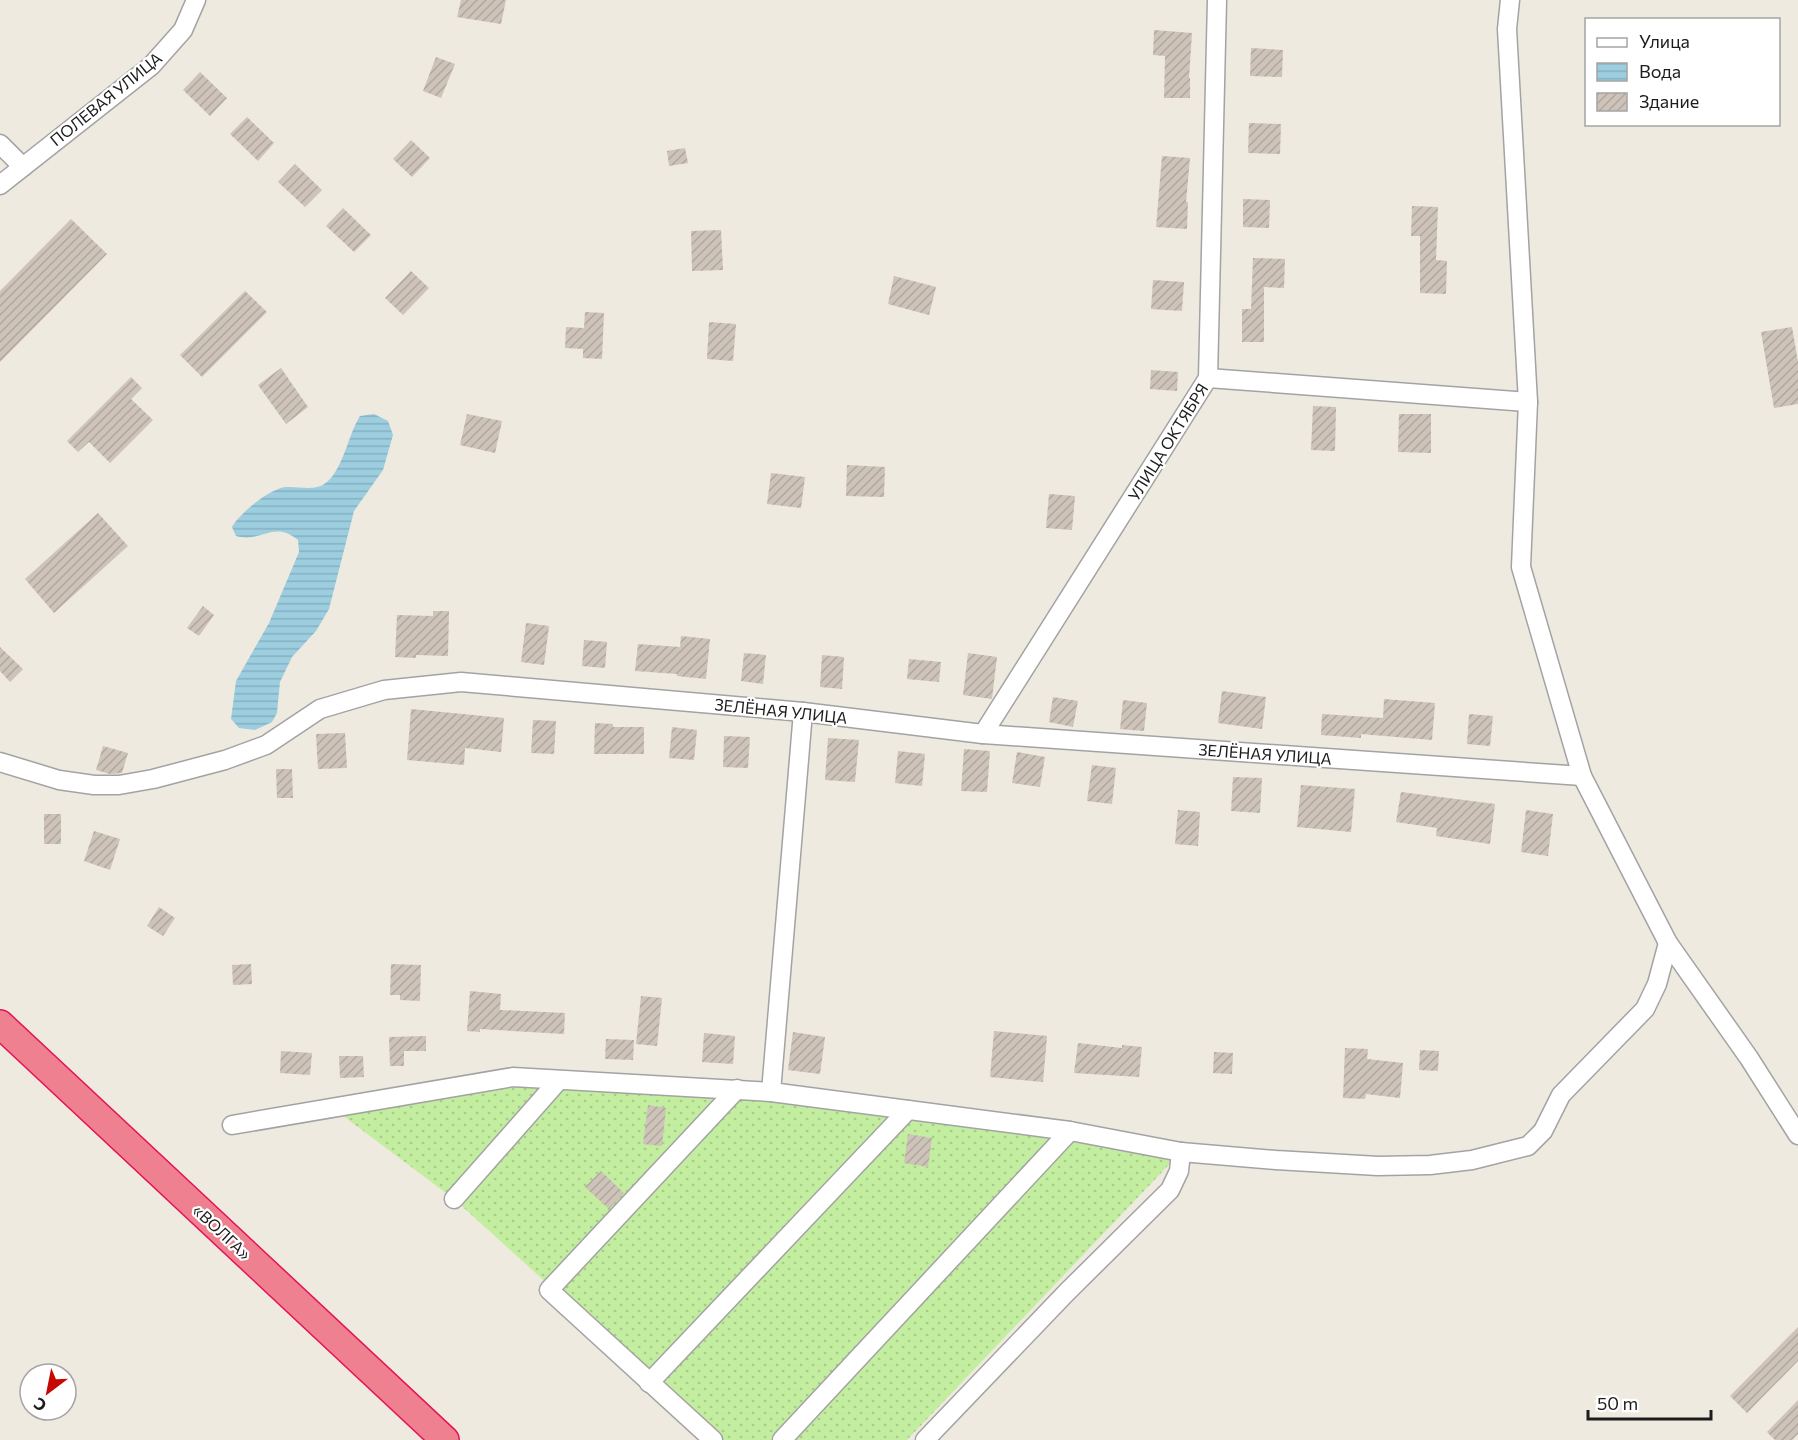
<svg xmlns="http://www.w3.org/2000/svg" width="1798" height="1440" font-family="Commissioner,sans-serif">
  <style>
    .garden { fill: url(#garden-dots) }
    .water { fill: url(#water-rules) }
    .building { fill: url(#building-hatch) }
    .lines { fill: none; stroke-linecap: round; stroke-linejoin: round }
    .minor-casing { stroke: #a3a3a3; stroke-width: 21 }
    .highway-casing { stroke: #e51454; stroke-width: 30 }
    .minor { stroke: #fff; stroke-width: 18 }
    .highway { stroke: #ee8090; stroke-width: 27 }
    .labels { text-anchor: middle; stroke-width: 4.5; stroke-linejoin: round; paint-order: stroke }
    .street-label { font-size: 16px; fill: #1c1c1c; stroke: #fff }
  </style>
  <defs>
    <pattern id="garden-dots" width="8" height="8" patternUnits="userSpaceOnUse" patternTransform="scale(1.5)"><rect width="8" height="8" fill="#c3eea0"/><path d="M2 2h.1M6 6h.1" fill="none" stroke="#a7cc89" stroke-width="1.8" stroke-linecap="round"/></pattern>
    <pattern id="water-rules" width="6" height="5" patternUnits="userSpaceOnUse" patternTransform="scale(1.5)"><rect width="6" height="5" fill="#9ccee0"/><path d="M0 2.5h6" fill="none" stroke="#86b0c0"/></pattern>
    <pattern id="building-hatch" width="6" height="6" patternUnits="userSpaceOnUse" patternTransform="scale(1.5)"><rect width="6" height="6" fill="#cec3b9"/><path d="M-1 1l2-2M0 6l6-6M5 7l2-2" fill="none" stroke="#b0a79e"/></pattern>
  </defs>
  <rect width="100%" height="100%" fill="#eeeae0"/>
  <path class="garden" d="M513,1077L737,1089L1181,1152L907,1440H720L454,1199L334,1109Z"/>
  <path class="water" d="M374,414L388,421L393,435L383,470L354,511L329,609L316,631L292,657L280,682L277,713L272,722L255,730L239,728L231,719L236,681L269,623L299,552L298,540C273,520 263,543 236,536L232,527C239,514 271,487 287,487C301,486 315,492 327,482C344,467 348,435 360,416Z"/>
  <g class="building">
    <path d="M461,0H506L501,24L457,17Z"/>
    <path d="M1154,30L1192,33L1189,78H1190V98H1164L1165,56L1153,55Z"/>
    <path d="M1251,48L1283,50L1282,77L1250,76Z"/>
    <path d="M436,57L455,64L441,98L423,91Z"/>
    <path d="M200,72L227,98L210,116L183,90Z"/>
    <path d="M247,117L274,143L258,161L230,134Z"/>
    <path d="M1249,123L1281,124L1280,154L1248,153Z"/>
    <path d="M411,140L430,158L412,177L393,159Z"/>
    <path d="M685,148L688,163L669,166L667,151Z"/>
    <path d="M1162,156L1190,158L1186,202H1188L1187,229L1156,227Z"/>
    <path d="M295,164L322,190L305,207L278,182Z"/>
    <path d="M1243,199L1270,200L1269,228L1243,227Z"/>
    <path d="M1412,206L1438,207L1436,260L1447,261L1446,294L1420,293V236H1411Z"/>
    <path d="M343,208L371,235L354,252L326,226Z"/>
    <path d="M71,219L107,254L0,362V291Z"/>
    <path d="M721,230L723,270L692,271L691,231Z"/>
    <path d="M1253,258L1285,259L1284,288L1264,287V342H1242V309H1251Z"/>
    <path d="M411,271L429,288L403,315L385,298Z"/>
    <path d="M894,276L936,287L929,315L888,304Z"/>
    <path d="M1153,280L1184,282L1182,311L1151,309Z"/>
    <path d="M245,291L267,312L202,377L180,355Z"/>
    <path d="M585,312L604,313L602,359L583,358V349L565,348L566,327L584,328Z"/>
    <path d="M709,322L736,324L733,361L707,359Z"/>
    <path d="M1792,327L1798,362V404L1774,408L1761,332Z"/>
    <path d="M281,368L308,407L286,424L258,385Z"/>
    <path d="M1151,370L1178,372L1177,391L1150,389Z"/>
    <path d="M131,377L142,388L131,399L153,420L110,463L89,442L78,452L67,441Z"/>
    <path d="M1313,406L1336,407L1335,451L1311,450Z"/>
    <path d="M467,414L502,421L495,453L460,445Z"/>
    <path d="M1399,414H1431V453L1398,452Z"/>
    <path d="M847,465L885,467L884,497L846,496Z"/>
    <path d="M771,473L805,477L801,508L767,504Z"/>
    <path d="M1049,494L1075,496L1072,530L1046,528Z"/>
    <path d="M98,513L128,546L54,613L25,579Z"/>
    <path d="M203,606L214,615L199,636L187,628Z"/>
    <path d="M433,611H449L448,656L416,655V658L395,657L397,615L433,616Z"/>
    <path d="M526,623L549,626L544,665L521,662Z"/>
    <path d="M681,636L710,639L706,679L677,676V674L635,671L638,644L680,647Z"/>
    <path d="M584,640L607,642L605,668L582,666Z"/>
    <path d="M0,647L23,669L10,682L0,671Z"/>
    <path d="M744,653L766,655L763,684L741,681Z"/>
    <path d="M968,653L997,657L992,699L963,695Z"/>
    <path d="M822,655L844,657L842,689L820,687Z"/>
    <path d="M909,659L941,662L939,682L907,679Z"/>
    <path d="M1222,691L1266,697L1262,729L1218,723Z"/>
    <path d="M1053,697L1078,701L1073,727L1049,722Z"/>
    <path d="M1384,699L1435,703L1432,740L1361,734V738L1321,735L1322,714L1383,718Z"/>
    <path d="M1123,700L1147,703L1144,731L1120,729Z"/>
    <path d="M411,709L504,718L501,752L465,748L464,765L407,760Z"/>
    <path d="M1469,714L1493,716L1490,746L1467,744Z"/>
    <path d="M533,720L556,721L554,754L531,753Z"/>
    <path d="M595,723L613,724V727H644V754H594Z"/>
    <path d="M672,727L697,730L694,760L669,758Z"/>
    <path d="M345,733L347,768L318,769L316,734Z"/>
    <path d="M724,736L750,737L748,768L723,767Z"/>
    <path d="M828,738L859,740L855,782L825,780Z"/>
    <path d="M103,746L128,753L122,773L110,774L96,770Z"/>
    <path d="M964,749L990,751L987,792L961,791Z"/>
    <path d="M898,751L925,754L922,786L895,783Z"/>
    <path d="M1017,752L1045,757L1040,787L1012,783Z"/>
    <path d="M1092,765L1116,768L1112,804L1087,801Z"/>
    <path d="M276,769H292L293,798H277Z"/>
    <path d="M1233,777L1262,778L1260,813L1231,811Z"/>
    <path d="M1301,785L1355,789L1351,832L1297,827Z"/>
    <path d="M1401,792L1495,804L1490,844L1436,836L1437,828L1396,822Z"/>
    <path d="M1178,810L1200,812L1198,846L1175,844Z"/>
    <path d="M1526,810L1553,814L1548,856L1521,852Z"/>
    <rect x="44" y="814" width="17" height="30"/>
    <path d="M94,831L120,839L110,870L84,861Z"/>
    <path d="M159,907L175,918L163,936L147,926Z"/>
    <path d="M251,964L252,984L233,985L232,965Z"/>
    <path d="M391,964L421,965L420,1001L400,1000V995H390Z"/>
    <path d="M470,991L501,994L500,1010L565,1013L564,1034L480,1029V1032L467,1031Z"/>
    <path d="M641,996L662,998L657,1046L636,1044Z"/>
    <path d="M994,1031L1047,1036L1043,1082L990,1077Z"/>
    <path d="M793,1032L825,1037L820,1074L788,1070Z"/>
    <path d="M704,1033L735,1036L733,1064L702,1062Z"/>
    <path d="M426,1036V1051H404V1066H390L389,1037Z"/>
    <path d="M606,1039L634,1040L633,1060L605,1059Z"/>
    <path d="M1078,1043L1122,1048V1045L1142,1047L1139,1077L1074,1073Z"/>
    <path d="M1345,1048L1368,1049L1367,1059L1403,1063L1400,1098L1366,1094L1365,1099L1343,1098Z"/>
    <path d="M1420,1050L1439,1051L1438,1071L1419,1070Z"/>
    <path d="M281,1051L312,1053L310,1075L280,1073Z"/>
    <path d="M1214,1052L1233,1053L1232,1074L1213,1073Z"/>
    <path d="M339,1056H363L364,1077L340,1078Z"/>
    <path d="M648,1105L666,1108L662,1146L643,1144Z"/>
    <path d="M908,1134L932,1138L928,1167L904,1163Z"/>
    <path d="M601,1171L624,1193L609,1209L585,1187Z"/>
    <path d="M1798,1327V1361L1747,1413L1730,1396Z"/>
    <path d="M1798,1400V1434L1792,1440H1775L1767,1432Z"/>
  </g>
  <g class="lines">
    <defs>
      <g id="minor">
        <path d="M1510,0L1507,29L1528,402L1521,567L1582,776L1668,943L1749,1058L1798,1135"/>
        <path d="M0,144L23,167"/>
        <path d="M0,185L151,66L183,30L196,0"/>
        <path d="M1208,378L1528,402"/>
        <path d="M983,734L1208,378L1217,0"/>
        <path d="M0,762L59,780L94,785H119L153,779L225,760L266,745L320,709L384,690L461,682L803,712L983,734L1582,776"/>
        <path d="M771,1092L803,712"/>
        <path d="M232,1125L513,1077L771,1092L1070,1131L1181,1152L1276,1160L1378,1166L1430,1165L1472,1160L1528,1146L1543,1131L1561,1095L1645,1009L1657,984L1668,943"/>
        <path d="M454,1199L559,1080"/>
        <path d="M649,1383L908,1110"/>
        <path d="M713,1440L549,1290L737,1089"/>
        <path d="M782,1440L1070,1131"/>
        <path d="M925,1440L1067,1292L1170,1190L1179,1171L1181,1152"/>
      </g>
      <path id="highway" d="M0,1024L445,1440"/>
    </defs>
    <use href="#minor" class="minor-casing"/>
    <use href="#highway" class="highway-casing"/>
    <use href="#minor" class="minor"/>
    <use href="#highway" class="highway"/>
  </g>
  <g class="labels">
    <g class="street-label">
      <text transform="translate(106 99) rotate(-39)" y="6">ПОЛЕВАЯ УЛИЦА</text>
      <text transform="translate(1168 442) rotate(-58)" y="6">УЛИЦА ОКТЯБРЯ</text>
      <text transform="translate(781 711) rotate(6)" y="6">ЗЕЛЁНАЯ УЛИЦА</text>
      <text transform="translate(1265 754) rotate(4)" y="6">ЗЕЛЁНАЯ УЛИЦА</text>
      <text transform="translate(222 1232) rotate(43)" y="6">«ВОЛГА»</text>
    </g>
  </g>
  <rect x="1585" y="18" width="195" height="108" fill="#ffffff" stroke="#a4a4a4" stroke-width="1.5"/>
  <rect x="1597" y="38" width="30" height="9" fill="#ffffff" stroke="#a4a4a4" stroke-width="1.5"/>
  <text x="1639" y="48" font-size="18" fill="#1c1c1c">Улица</text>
  <rect x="1597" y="63" width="30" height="18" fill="url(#water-rules)" stroke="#a4a4a4" stroke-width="1.5"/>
  <text x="1639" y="78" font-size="18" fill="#1c1c1c">Вода</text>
  <rect x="1597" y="93" width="30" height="18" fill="url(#building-hatch)" stroke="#a4a4a4" stroke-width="1.5"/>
  <text x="1639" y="108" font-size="18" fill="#1c1c1c">Здание</text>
  <g transform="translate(48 1392) rotate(212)"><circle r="28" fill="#ffffff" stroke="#a4a4a4" stroke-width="1.5"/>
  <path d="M0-4.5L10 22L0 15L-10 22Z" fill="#c70800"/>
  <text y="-9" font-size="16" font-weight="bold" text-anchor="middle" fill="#1c1c1c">С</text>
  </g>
  <path d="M1588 1410v9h123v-9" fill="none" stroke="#1c1c1c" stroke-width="3"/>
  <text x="1597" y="1410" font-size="18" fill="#1c1c1c" stroke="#ffffff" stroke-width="4.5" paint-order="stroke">50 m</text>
</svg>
